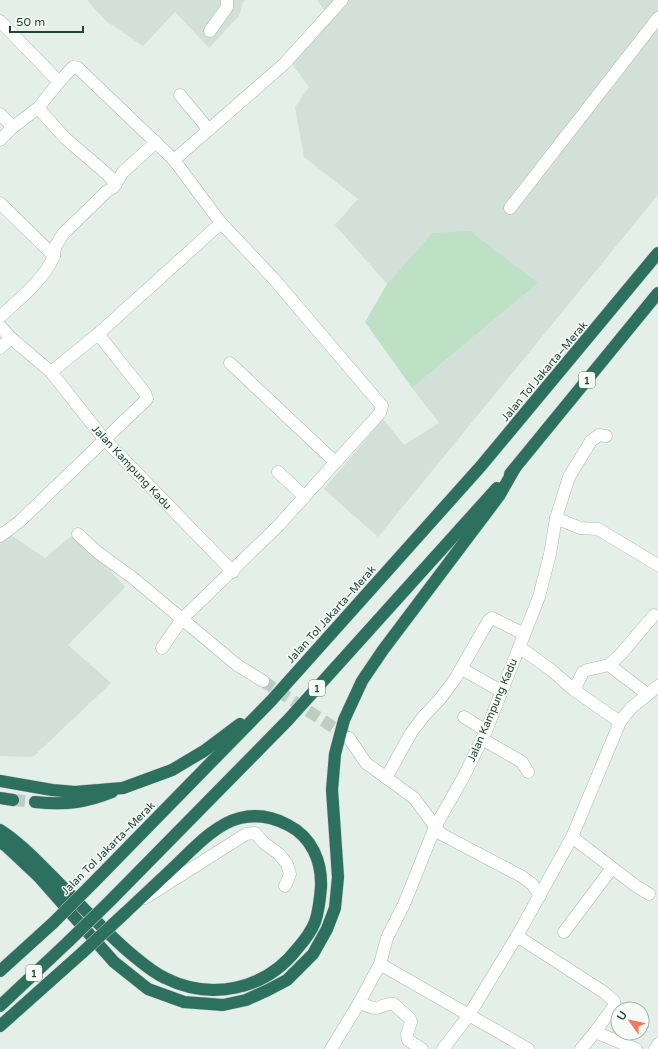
<svg xmlns="http://www.w3.org/2000/svg" width="658" height="1049" font-family="'Varela Round',sans-serif">
  <style>
    .built { fill: #d3dfd9 }
    .green { fill: #bee1c5 }
    .lines { fill: none; stroke-linecap: round; stroke-linejoin: round }
    .minor-tunnel { stroke: #beccc6; stroke-width: 12; stroke-dasharray: 12 6; stroke-linecap: butt }
    .highway-tunnel { stroke: #beccc6; stroke-width: 12; stroke-dasharray: 12 6; stroke-linecap: butt }
    .minor-casing { stroke: #a7b8b1; stroke-width: 13 }
    .highway-casing { stroke: #c1cac7; stroke-width: 13 }
    .minor { stroke: #fff; stroke-width: 12 }
    .highway { stroke: #2d705e; stroke-width: 12 }
    .highway-bridge-casing { stroke: #c1cac7; stroke-width: 13; stroke-linecap: butt }
    .highway-bridge { stroke: #2d705e; stroke-width: 12 }
    .labels { text-anchor: middle; stroke-width: 3; stroke-linejoin: round; paint-order: stroke }
    .shield { fill: #f7fbf8; stroke: #637a72; stroke-width: 1 }
    .shield-label { font-size: 10px; font-weight: bold; fill: #234238 }
    .street-label { font-size: 11px; fill: #234238; stroke: #f7fbf8 }
  </style>
  <rect width="100%" height="100%" fill="#e5efea"/>
  <g class="built">
    <path d="M87,0H245L243,2L239,16L209,48L175,12L143,46L106,21Z"/>
    <path d="M317,0H658V195L378,537L324,489L383,419L404,445L439,423L412,388L538,283L432,233L387,284L335,225L358,199L304,157L295,107L309,87L290,61L330,18Z"/>
    <path d="M76,532L125,587L68,645L111,683L33,757L0,756V541L8,533L45,558Z"/>
  </g>
  <path class="green" d="M470,231L538,283L412,388L365,322L387,284L432,233Z"/>
  <g class="lines">
    <path class="minor-tunnel" d="M263,681L348,737"/>
    <path class="highway-tunnel" d="M13,800L35,802"/>
    <defs>
      <g id="minor">
        <path d="M0,21L59,82L73,67L78,68L174,160L221,223L273,278L382,406L380,413L278,526L182,619L162,648"/>
        <path d="M210,31L227,7V0"/>
        <path d="M59,82L38,108L65,138L108,175L116,184"/>
        <path d="M180,95L209,130"/>
        <path d="M0,114L13,127L0,140"/>
        <path d="M13,127L38,108"/>
        <path d="M174,160L284,64L342,0"/>
        <path d="M0,203L54,256C43,281 19,299 0,317"/>
        <path d="M510,208L658,18"/>
        <path d="M54,256L55,247L63,234L106,192L114,187L123,172L156,142"/>
        <path d="M0,326L11,338L51,372L104,439L233,572"/>
        <path d="M0,348L11,338"/>
        <path d="M230,363L335,462"/>
        <path d="M51,372L98,334L221,223"/>
        <path d="M278,472L305,497"/>
        <path d="M556,518L580,528L598,529L658,565"/>
        <path d="M78,534L96,551L133,578L237,665L263,681"/>
        <path d="M0,536L19,522L147,399L145,393L98,334"/>
        <path d="M519,647L550,669L574,690L620,722"/>
        <path d="M609,665L647,694"/>
        <path d="M462,669L501,691"/>
        <path d="M574,690L583,672L587,670L609,665L621,654L654,615"/>
        <path d="M464,717L486,731"/>
        <path d="M349,738L366,763L414,798L441,834L521,876L532,884L540,896"/>
        <path d="M482,739L522,762L528,772"/>
        <path d="M386,778L411,733L423,717L440,699L455,679L489,620L492,618L524,634"/>
        <path d="M572,837L636,886L649,894"/>
        <path d="M145,898L246,834L255,833L264,843L279,854L287,864L290,874L285,886"/>
        <path d="M564,932L612,868"/>
        <path d="M517,936L605,993L614,1001V1006L595,1032"/>
        <path d="M380,964L528,1049"/>
        <path d="M359,1003C364,1004 370,1008 375,1008C381,1008 387,1002 394,1004L410,1019L411,1022L407,1034L408,1040L422,1049"/>
        <path d="M331,1049L359,1003L380,964L387,938L405,902L435,827L464,776L486,731L539,597L550,554L556,518L569,477L591,441L599,435L606,436"/>
        <path d="M443,1049L469,1015L517,936L572,837L620,722L631,708L658,686"/>
        <path d="M581,1049L595,1032L636,1049"/>
        <path d="M655,1049L658,1044"/>
      </g>
      <g id="highway">
        <path d="M510,474L658,293"/>
        <path d="M0,781L52,790L75,792L123,788L172,770L204,751L240,724"/>
        <path d="M0,798L13,800"/>
        <path d="M35,802C65,805 85,803 112,792"/>
        <path d="M0,830C19,842 35,859 51,875C77,901 102,929 130,953C141,962 152,972 165,978C211,1001 265,990 297,949C304,941 311,932 315,922C319,911 320,899 321,887C322,862 312,837 288,825C273,817 256,814 240,818C215,824 192,850 174,867C158,882 141,898 125,913"/>
        <path d="M0,842L6,846L39,877L114,962L148,989L184,1002L223,1005L246,1000L268,990L287,980L313,954L327,929L335,908L338,877L332,790L335,754L344,720L362,681L383,650L499,496L515,468"/>
        <path d="M94,882L271,701L481,466L658,253"/>
        <path d="M110,901L288,720L497,488"/>
        <path d="M0,971L53,923"/>
        <path d="M0,1006L69,941"/>
        <path d="M0,1026L83,952"/>
      </g>
    </defs>
    <use href="#minor" class="minor-casing"/>
    <use href="#highway" class="highway-casing"/>
    <use href="#minor" class="minor"/>
    <use href="#highway" class="highway"/>
    <defs>
      <g id="highway-bridge">
        <path d="M53,923L94,882"/>
        <path d="M69,941L110,901"/>
        <path d="M83,952L125,913"/>
      </g>
    </defs>
    <use href="#highway-bridge" class="highway-bridge-casing"/>
    <use href="#highway-bridge" class="highway-bridge"/>
  </g>
  <g class="labels">
    <g class="shield">
      <rect x="579" y="372" width="16" height="16" rx="3"/>
      <rect x="309" y="680" width="16" height="16" rx="3"/>
      <rect x="26" y="965" width="16" height="16" rx="3"/>
    </g>
    <g class="shield-label">
      <text x="587" y="384">1</text>
      <text x="317" y="692">1</text>
      <text x="34" y="977">1</text>
    </g>
    <g class="street-label">
      <text transform="translate(544 371) rotate(-50)" y="4">Jalan Tol Jakarta–Merak</text>
      <text transform="translate(132 467) rotate(47)" y="4">Jalan Kampung Kadu</text>
      <text transform="translate(331 614) rotate(-48)" y="4">Jalan Tol Jakarta–Merak</text>
      <text transform="translate(492 710) rotate(-67)" y="4">Jalan Kampung Kadu</text>
      <text transform="translate(108 848) rotate(-45)" y="4">Jalan Tol Jakarta–Merak</text>
    </g>
  </g>
  <g transform="translate(630 1021) rotate(303)"><circle r="19" fill="#f7fbf8" stroke="#a2b1ab"/>
  <path d="M0-3L7 15L0 10L-7 15Z" fill="#f8765b"/>
  <text y="-6" font-size="11" font-weight="bold" text-anchor="middle" fill="#234238">U</text>
  </g>
  <path d="M10 26v6h73v-6" fill="none" stroke="#234238" stroke-width="2"/>
  <text x="16" y="26" font-size="12" fill="#234238" stroke="#f7fbf8" stroke-width="3" paint-order="stroke">50 m</text>
</svg>
